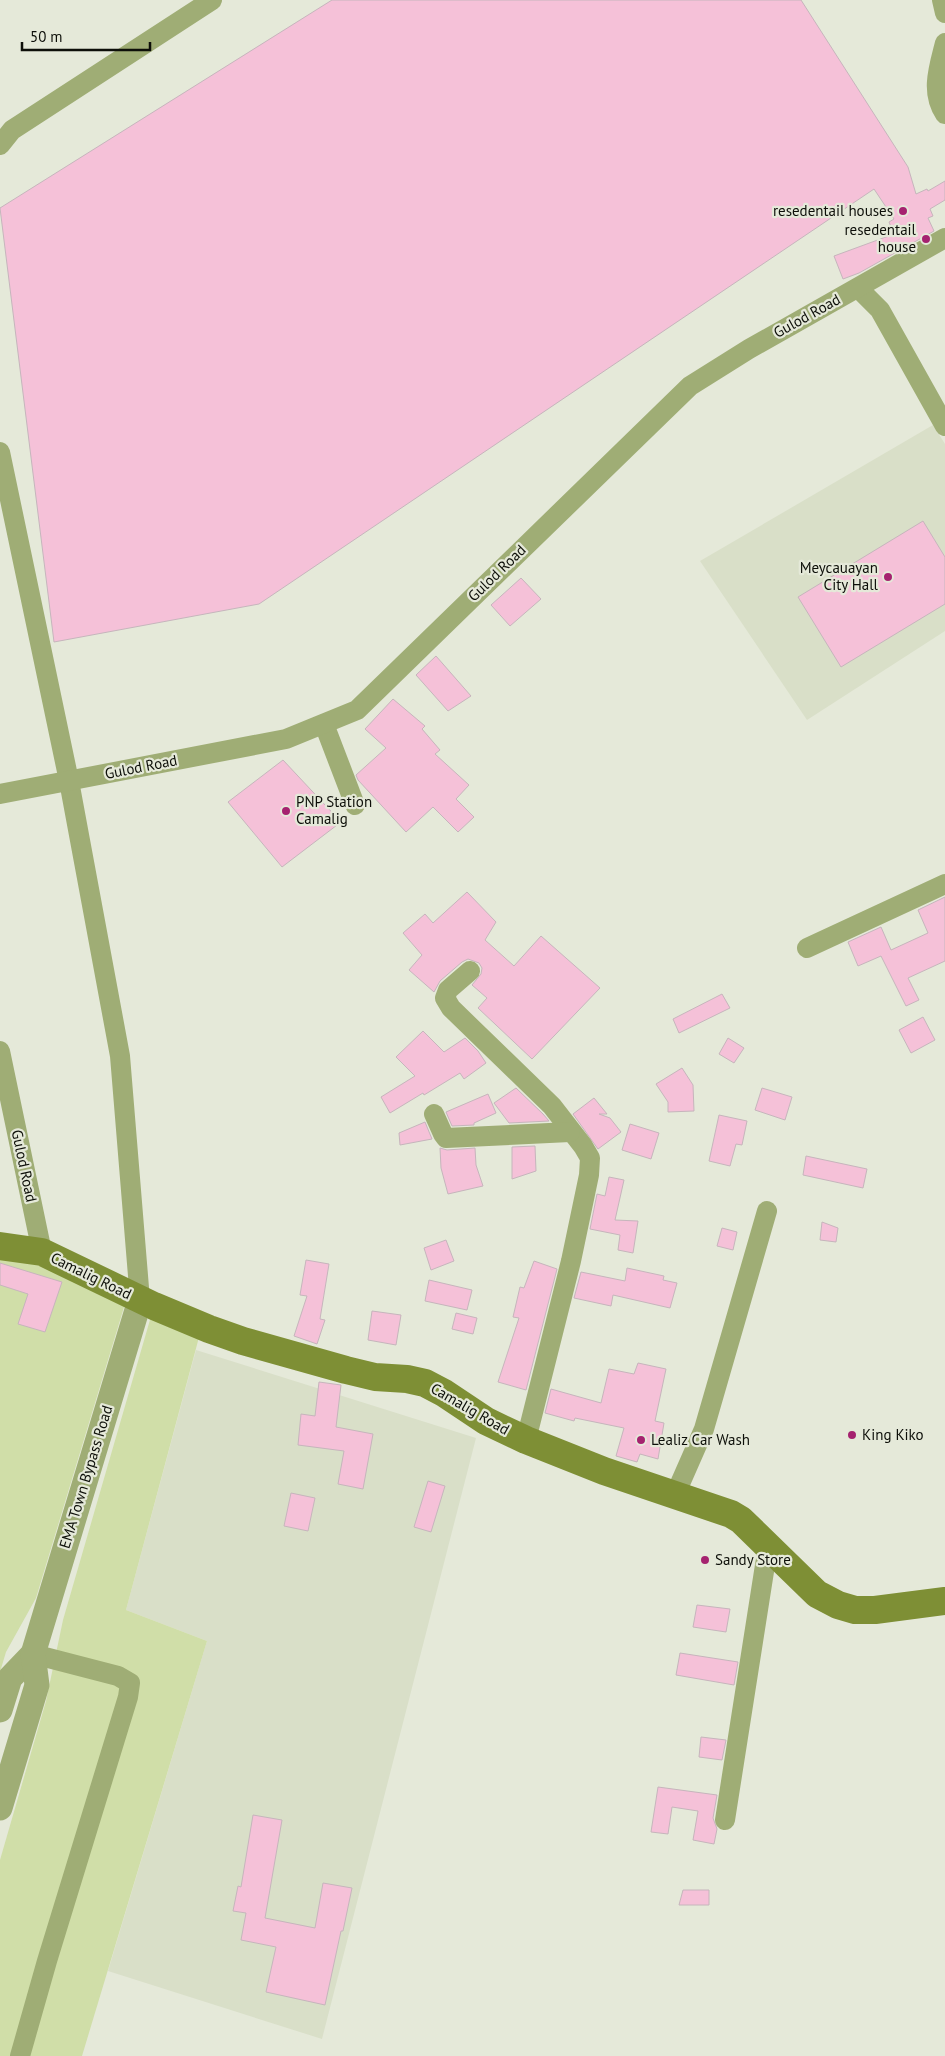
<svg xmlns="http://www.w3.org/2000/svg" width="945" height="2056" font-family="'PT Sans',sans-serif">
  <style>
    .built { fill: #d9dfc8 }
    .green { fill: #d0dea8 }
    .building { fill: #f5c1d8; stroke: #c6b5bc }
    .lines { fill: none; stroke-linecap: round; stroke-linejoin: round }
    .minor { stroke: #9fad75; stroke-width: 20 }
    .tertiary { stroke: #9fad75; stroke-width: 25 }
    .secondary { stroke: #7e8f35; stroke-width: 28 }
    .poi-dot { fill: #a5226f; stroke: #e5e9d9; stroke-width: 2 }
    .labels { text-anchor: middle; stroke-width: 4.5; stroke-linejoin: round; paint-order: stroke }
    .poi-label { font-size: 15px; fill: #0d0f09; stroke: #e5e9d9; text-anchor: start }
    .street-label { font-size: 15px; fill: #0d0f09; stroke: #e5e9d9 }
  </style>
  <rect width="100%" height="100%" fill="#e5e9d9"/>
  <g class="built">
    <path d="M933,425L945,444V631L807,720L700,561Z"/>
    <path d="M196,1350L476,1438L322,2039L108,1971L207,1641L126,1610Z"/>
  </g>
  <g class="green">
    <path d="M0,1246L128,1294L36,1598L6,1652L0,1672Z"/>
    <path d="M154,1306L202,1326L126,1610L207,1641L82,2056H0V1860L46,1701L63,1620Z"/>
  </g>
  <g class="building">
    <path d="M332,0H801L908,167L916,194L927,189L928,191L945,181V200L930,209L933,216L928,218L934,231L859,273L843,279L834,256L894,234L889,222L894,219L874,189L259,604L54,642L0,208Z"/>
    <path d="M923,521L945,557V604L841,667L798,597Z"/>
    <path d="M521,578L541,599L510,626L491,605Z"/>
    <path d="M436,656L471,696L448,711L416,675Z"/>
    <path d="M393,699L425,726L422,729L440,750L435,754L469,785L456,799L474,817L458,832L433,807L406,832L358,780L356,775L386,748L365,729Z"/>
    <path d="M283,760L341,822L282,867L228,802Z"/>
    <path d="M467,892L496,922L485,940L514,966L541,936L600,988L532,1059L478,1008L487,998L472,985L481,974L482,968L479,963L468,959L462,962L440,981L434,992L409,970L422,955L403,933L425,914L433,923Z"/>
    <path d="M945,897V961L908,978L919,1000L906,1006L881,956L858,966L848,942L881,927L891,950L928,933L918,910Z"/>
    <path d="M722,994L730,1008L679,1033L673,1019Z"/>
    <path d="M923,1017L935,1040L911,1053L899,1030Z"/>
    <path d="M423,1031L444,1052L465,1038L478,1051L486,1063L464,1079L460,1073L424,1095L423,1093L390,1113L381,1097L415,1076L396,1057Z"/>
    <path d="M728,1038L744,1048L734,1063L719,1054Z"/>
    <path d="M682,1068L693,1085L694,1111L668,1112V1102L656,1084Z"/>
    <path d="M516,1088L543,1114L549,1121L509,1123L494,1103Z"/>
    <path d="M762,1088L792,1097L785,1120L755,1110Z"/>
    <path d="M488,1094L496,1113L474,1123V1125L452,1126L446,1112Z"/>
    <path d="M594,1098L607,1114H599L610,1118L621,1132L598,1149L573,1114Z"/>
    <path d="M719,1115L747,1121L742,1145L736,1144L730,1166L709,1161Z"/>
    <path d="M425,1122L432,1139L400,1145L399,1133Z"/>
    <path d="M630,1124L659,1133L651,1159L622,1150Z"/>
    <path d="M535,1146L536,1171L512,1179V1147Z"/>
    <path d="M440,1148L447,1150L475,1148L476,1165L483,1186L448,1194L441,1168Z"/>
    <path d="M806,1156L867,1169L863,1188L803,1175Z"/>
    <path d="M609,1177L624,1180L615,1220L638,1221L633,1253L618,1250L620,1235L590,1229L597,1194L605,1196Z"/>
    <path d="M822,1222L838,1228L836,1242L820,1240Z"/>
    <path d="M722,1228L737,1232L733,1250L717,1246Z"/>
    <path d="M446,1240L454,1261L431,1270L424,1248Z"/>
    <path d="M306,1260L329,1264L320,1319L325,1320L317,1344L294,1336L307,1296L300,1295Z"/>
    <path d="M534,1261L557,1269L526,1390L498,1382L519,1318L513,1317L520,1287L524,1288Z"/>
    <path d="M0,1263L62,1282L45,1332L18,1324L28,1294L0,1285Z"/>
    <path d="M627,1268L664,1276L663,1280L677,1283L670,1308L613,1295L611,1306L574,1298L581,1272L625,1281Z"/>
    <path d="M429,1280L472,1290L467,1310L425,1301Z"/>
    <path d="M372,1311L401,1315L396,1345L368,1340Z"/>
    <path d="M456,1313L477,1318L473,1334L452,1329Z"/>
    <path d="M638,1363L666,1369L655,1421L664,1423L658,1459L640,1454L637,1462L616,1456L624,1428L575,1418L574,1421L545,1413L551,1389L601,1403L609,1369L634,1374Z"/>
    <path d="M319,1382L341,1385L336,1427L373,1434L363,1489L338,1484L344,1451L298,1445L301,1414L315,1416Z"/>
    <path d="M428,1481L445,1486L431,1532L414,1527Z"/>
    <path d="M291,1493L315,1498L308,1531L284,1526Z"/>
    <path d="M697,1605L730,1609L726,1632L693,1627Z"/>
    <path d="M680,1653L738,1662L734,1685L676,1675Z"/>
    <path d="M701,1737L726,1740L722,1760L699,1757Z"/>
    <path d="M658,1787L717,1795L713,1818L717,1829L714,1844L693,1840L698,1811L672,1807L668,1834L651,1832Z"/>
    <path d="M253,1815L282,1820L265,1918L315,1928L323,1883L352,1888L343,1931H341L325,2005L266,1992L276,1947L241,1940L246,1913L233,1911L238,1886L241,1887Z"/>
    <path d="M683,1890H709V1905H679Z"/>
  </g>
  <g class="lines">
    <g class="minor">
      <path d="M942,0L945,13"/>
      <path d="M945,43C939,67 930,92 945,114"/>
      <path d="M0,145L12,130L212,0"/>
      <path d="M858,288L880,310L945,426"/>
      <path d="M0,452L69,781L120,1056L140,1300"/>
      <path d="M324,724L355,805"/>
      <path d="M0,794L286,739L357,710L690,386L749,349L945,238"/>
      <path d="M807,948L945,884"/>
      <path d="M470,971L448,990L445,998L451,1008L552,1106L583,1146L590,1158L589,1175L571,1261L526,1440"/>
      <path d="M0,1051L42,1252"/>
      <path d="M434,1114L443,1134L446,1138L570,1132"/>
      <path d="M675,1495L704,1429L767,1211"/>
      <path d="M725,1820L768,1546"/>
      <path d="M20,2056L47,1961L128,1697L130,1683L118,1676L33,1654"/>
    </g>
    <g class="tertiary">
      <path d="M0,1710L10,1678L33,1654"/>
      <path d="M0,1808L37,1685L33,1654L140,1300"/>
    </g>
    <path class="secondary" d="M0,1246L42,1252L154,1306L209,1329L243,1341L346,1370L375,1377L407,1379L425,1383L444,1393L486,1421L526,1440L604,1471L731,1514L741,1520L817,1594L838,1605L855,1610H875L945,1601"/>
  </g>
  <g class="poi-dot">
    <circle cx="903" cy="211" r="5"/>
    <circle cx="926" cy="239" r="5"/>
    <circle cx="888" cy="577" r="5"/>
    <circle cx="286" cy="811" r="5"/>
    <circle cx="852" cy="1435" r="5"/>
    <circle cx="641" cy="1440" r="5"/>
    <circle cx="705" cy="1560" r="5"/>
  </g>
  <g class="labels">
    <g class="poi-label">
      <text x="893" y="216" text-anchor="end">resedentail houses</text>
      <text x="916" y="235" text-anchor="end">resedentail<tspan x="916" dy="17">house</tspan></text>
      <text x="878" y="573" text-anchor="end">Meycauayan<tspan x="878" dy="17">City Hall</tspan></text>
      <text x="296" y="807">PNP Station<tspan x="296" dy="17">Camalig</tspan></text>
      <text x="862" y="1440">King Kiko</text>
      <text x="651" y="1445">Lealiz Car Wash</text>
      <text x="715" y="1565">Sandy Store</text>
    </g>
    <g class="street-label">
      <text transform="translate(807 316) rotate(-29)" y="5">Gulod Road</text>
      <text transform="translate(497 573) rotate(-44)" y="5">Gulod Road</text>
      <text transform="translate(141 767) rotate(-11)" y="5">Gulod Road</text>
      <text transform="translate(24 1166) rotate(78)" y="5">Gulod Road</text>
      <text transform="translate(91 1276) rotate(26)" y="5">Camalig Road</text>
      <text transform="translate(470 1409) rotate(30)" y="5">Camalig Road</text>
      <text transform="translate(86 1477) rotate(-73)" y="5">EMA Town Bypass Road</text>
    </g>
  </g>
  <path d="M22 42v8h128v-8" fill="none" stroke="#0d0f09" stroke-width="2.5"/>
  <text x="30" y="42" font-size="15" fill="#0d0f09" stroke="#e5e9d9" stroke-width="4" paint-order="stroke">50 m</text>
</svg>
